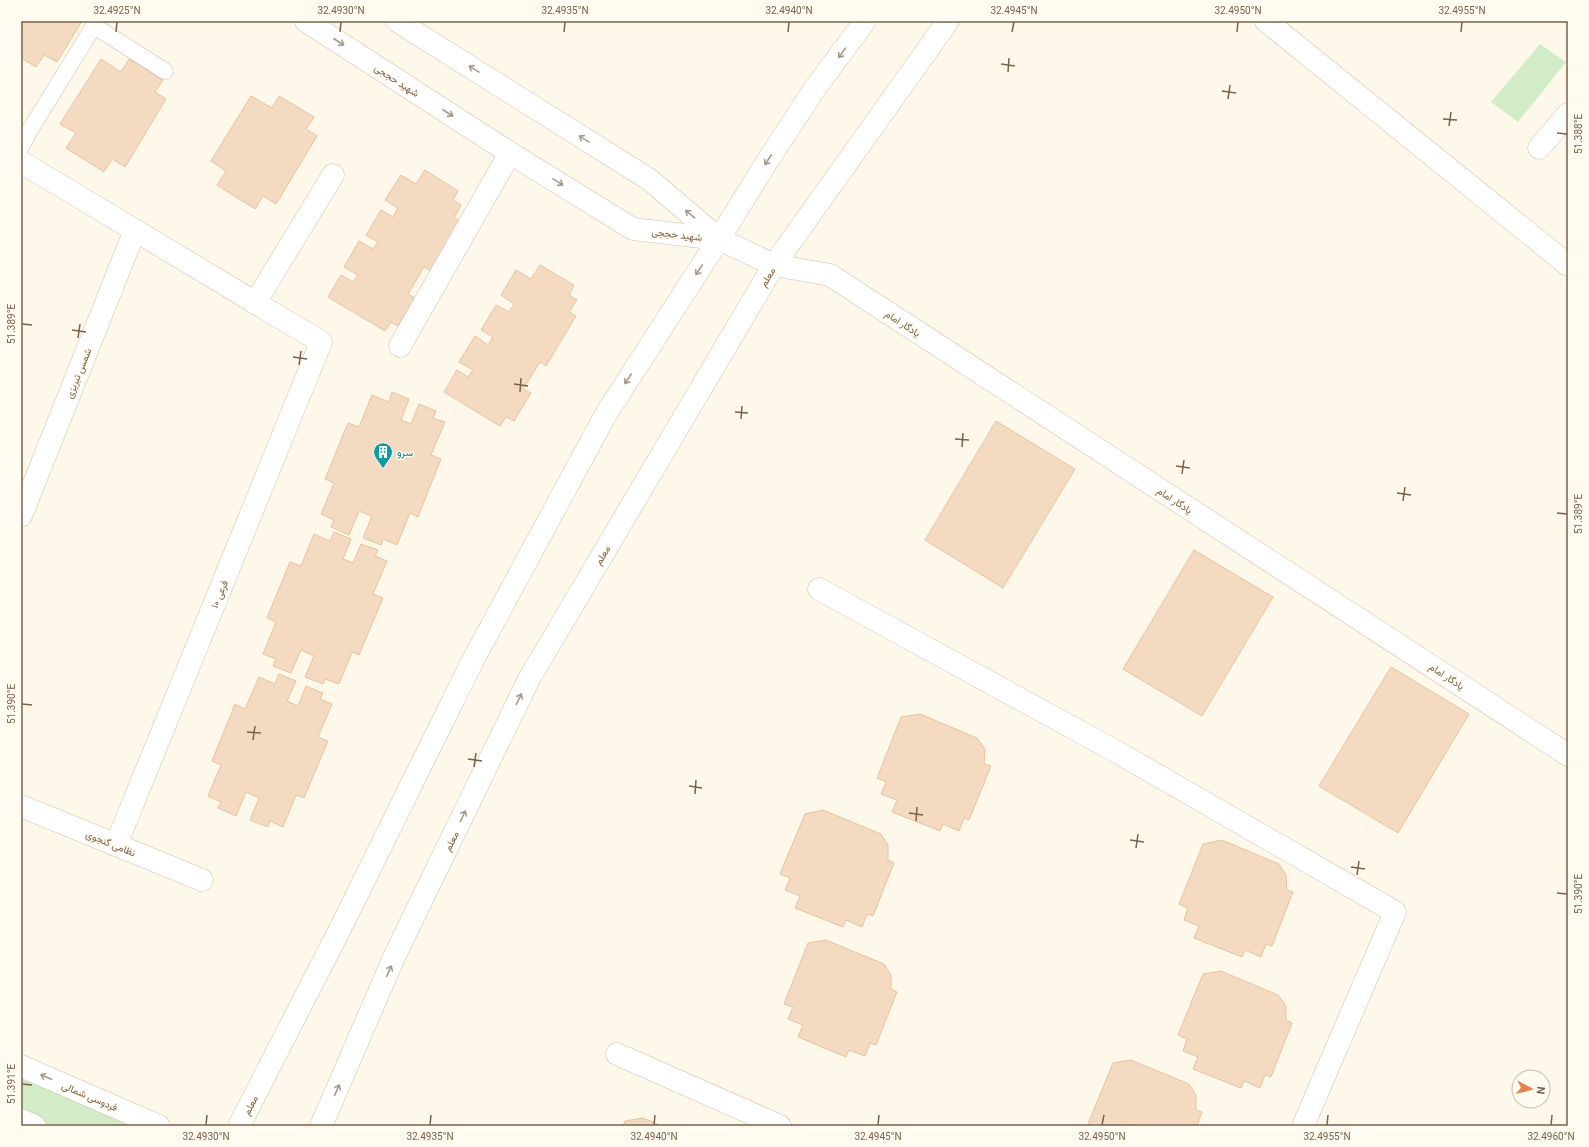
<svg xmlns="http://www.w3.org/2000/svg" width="1589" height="1147" font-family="Roboto,Vazirmatn,sans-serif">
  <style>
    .green { fill: #d1ecc6 }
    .building { fill: #f4dac0; stroke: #e7c39f }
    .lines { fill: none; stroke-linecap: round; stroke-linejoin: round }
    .lane-casing { stroke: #d0c1ad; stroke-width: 17 }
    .street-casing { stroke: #d0c1ad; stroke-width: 23 }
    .secondary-casing { stroke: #d3c2ab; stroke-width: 23 }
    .lane { stroke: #fff; stroke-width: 16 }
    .street { stroke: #fff; stroke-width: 22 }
    .secondary { stroke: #fff; stroke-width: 22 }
    .oneway { stroke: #a8988a }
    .ticks { fill: none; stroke: #79614b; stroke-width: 1.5 }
    .labels { text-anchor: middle; stroke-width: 3; stroke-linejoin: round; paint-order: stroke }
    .street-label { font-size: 10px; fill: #79614b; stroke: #fffbf0 }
    .culture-label { font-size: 10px; fill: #0d838f; stroke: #fffbf0; text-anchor: start }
    .neatline { fill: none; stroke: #79614b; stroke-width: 1.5 }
    .ticks-label { font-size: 10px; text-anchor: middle; fill: #79614b }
  </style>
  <rect width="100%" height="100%" fill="#fdf8e9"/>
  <g class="green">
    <path d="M1540,44L1566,62L1518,122L1491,102Z"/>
    <path d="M21,1073L144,1126H51L21,1113Z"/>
  </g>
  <g class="building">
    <path d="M21,21H82L57,62L44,55L36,67L21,58Z"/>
    <path d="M101,59L121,72L129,59L163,80L155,92L166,99L125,167L112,159L104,172L66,148L76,133L60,124Z"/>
    <path d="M251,96L272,108L279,96L314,117L306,129L317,136L276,204L263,196L255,209L217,185L226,171L211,161Z"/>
    <path d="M425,170L458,191L453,200L461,205L454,218L460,221L431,271L424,267L408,294L415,298L398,326L391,322L385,331L328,297L341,275L353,282L358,275L344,267L359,241L373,249L378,242L366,235L381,210L393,217L398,208L385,200L401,175L416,184Z"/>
    <path d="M540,265L574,285L569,295L577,300L569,312L576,316L546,366L540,362L523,389L531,393L514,421L506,417L500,426L444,392L457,370L468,377L473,370L459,362L475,336L488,345L493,337L481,330L496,305L509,312L514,304L501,295L516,270L531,279Z"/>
    <path d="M392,392L409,399L401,420L411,424L419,404L436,411L433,418L445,422L431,455L441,459L418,517L410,513L397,545L383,539L381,545L363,538L372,516L359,511L349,535L331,527L334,520L321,514L334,483L325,479L348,423L359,427L372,395L389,402Z"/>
    <path d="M996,421L1075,469L1003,588L925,540Z"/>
    <path d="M334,532L351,539L343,559L353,563L361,544L378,550L375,556L387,561L373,594L383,598L359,655L352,652L339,684L325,679L323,684L305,677L314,656L301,650L291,673L273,666L276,659L263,654L276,622L267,618L290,562L301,566L314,534L330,541Z"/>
    <path d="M1194,550L1273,597L1202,716L1123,669Z"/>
    <path d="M1391,667L1469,714L1398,833L1319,786Z"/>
    <path d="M279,674L296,681L287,701L298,706L306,686L323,693L320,699L332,704L318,737L328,741L304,798L296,795L283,827L270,821L268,827L250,820L259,798L246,792L236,816L218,808L221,802L208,796L221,765L212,761L235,704L245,709L259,677L275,684Z"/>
    <path d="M920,714L977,738L985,749L984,764L991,766L969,820L964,818L959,831L943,824L940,831L892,812L897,800L881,794L886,782L877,778L901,717Z"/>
    <path d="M823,810L881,834L888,845V860L894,863L873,916L867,914L862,927L846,920L843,927L795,908L800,896L785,890L790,878L780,874L805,814Z"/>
    <path d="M1222,840L1279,864L1286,875L1287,890L1293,892L1272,946L1266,944L1261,957L1245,950L1242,957L1194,938L1199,926L1184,920L1188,908L1179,904L1203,844Z"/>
    <path d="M826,940L884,964L891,975V989L897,992L876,1045L870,1043L865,1056L849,1050L846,1057L798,1037L803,1025L788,1019L793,1007L784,1004L808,943Z"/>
    <path d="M1221,971L1278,995L1286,1006V1020L1292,1023L1271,1077L1265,1075L1260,1088L1244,1081L1241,1088L1193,1069L1198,1057L1183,1051L1187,1039L1178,1035L1203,974Z"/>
    <path d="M1131,1060L1189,1084L1196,1095V1110L1202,1112L1197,1126H1092L1088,1124L1113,1063Z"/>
    <path d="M643,1118L662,1126H623L625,1121Z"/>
  </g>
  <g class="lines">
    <defs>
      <path id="lane" d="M21,147L30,130L94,26L165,71"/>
      <g id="street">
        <path d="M1539,148L1568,114"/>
        <path d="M255,303L333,175"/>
        <path d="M400,346L510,153"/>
        <path d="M819,589L1117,752L1395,912L1303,1126"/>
        <path d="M617,1054L780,1126"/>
      </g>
      <g id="secondary">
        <path d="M306,21L510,153L633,229L719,239"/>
        <path d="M397,21L650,180L719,239L774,265L830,275L1568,755"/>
        <path d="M1266,21L1568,265"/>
        <path d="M21,162L321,342L116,845"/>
        <path d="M21,516L135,230"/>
        <path d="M21,806L202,880"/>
        <path d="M21,1066L159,1126"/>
        <path d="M21,1120L35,1126"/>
        <path d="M239,1126L340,929L472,662L606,414L719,239L768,160L816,87L865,21"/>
        <path d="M321,1126L395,955L529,679L774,265L948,21"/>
      </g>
    </defs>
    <use href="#lane" class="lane-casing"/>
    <use href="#street" class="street-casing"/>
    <use href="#secondary" class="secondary-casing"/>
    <use href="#lane" class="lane"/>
    <use href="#street" class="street"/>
    <use href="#secondary" class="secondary"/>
  </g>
  <defs><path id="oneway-shaft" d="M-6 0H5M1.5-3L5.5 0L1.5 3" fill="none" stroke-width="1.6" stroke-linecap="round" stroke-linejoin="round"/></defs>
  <g class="oneway">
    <use href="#oneway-shaft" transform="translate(339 42) rotate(33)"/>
    <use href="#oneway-shaft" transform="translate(842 53) rotate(126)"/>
    <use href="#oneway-shaft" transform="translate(474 69) rotate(-148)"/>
    <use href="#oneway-shaft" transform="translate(448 113) rotate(33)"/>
    <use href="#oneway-shaft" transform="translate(584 139) rotate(-148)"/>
    <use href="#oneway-shaft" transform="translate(768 160) rotate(123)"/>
    <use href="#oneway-shaft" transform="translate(558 182) rotate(32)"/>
    <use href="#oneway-shaft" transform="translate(690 214) rotate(-140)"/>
    <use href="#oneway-shaft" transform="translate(699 270) rotate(123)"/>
    <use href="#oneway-shaft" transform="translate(628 379) rotate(123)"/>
    <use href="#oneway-shaft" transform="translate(519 699) rotate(-64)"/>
    <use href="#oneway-shaft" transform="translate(463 816) rotate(-64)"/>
    <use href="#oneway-shaft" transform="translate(389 971) rotate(-66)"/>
    <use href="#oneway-shaft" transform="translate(46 1077) rotate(-157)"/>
    <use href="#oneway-shaft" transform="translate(337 1090) rotate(-66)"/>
  </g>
  <path class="ticks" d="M116,32L117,22M340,32L341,22M564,32L565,22M788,32L789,22M1012,32L1014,22M1237,32L1238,22M1461,32L1462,22M1001,64L1015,66M1008,72L1009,58M1222,91L1236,93M1228,99L1230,85M1443,119L1457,120M1449,126L1451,112M1557,133L1567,134M22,324L32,325M72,330L86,332M78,338L80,324M293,357L307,359M299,365L301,351M514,384L528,386M520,392L521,378M735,412L748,413M741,419L742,406M955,439L969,440M962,447L963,433M1176,466L1190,468M1182,474L1184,460M1397,493L1411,495M1403,501L1405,487M1557,513L1567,514M22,704L32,705M247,732L261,733M253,740L255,726M468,759L482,761M474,767L476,753M689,786L702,788M695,794L696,780M909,813L923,815M916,821L917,807M1130,840L1144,842M1136,848L1138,834M1351,867L1365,869M1357,875L1359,861M1557,893L1567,894M22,1084L32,1085M206,1125L207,1115M430,1125L431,1115M654,1125L655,1115M878,1125L879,1115M1102,1125L1104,1115M1327,1125L1328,1115M1551,1125L1552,1115"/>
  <defs>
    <symbol id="building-pin" viewBox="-11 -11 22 30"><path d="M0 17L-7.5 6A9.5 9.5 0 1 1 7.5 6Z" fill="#0f9aa8" stroke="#fffbf0"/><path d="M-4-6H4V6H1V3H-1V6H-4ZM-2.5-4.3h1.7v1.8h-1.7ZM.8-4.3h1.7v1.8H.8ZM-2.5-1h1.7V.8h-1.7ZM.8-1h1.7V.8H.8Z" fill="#fff"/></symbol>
  </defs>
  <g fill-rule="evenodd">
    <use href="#building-pin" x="372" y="441" width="22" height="30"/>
  </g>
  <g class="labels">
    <g class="street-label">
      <text transform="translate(397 80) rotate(33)" y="4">شهید حججی</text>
      <text transform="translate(677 234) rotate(7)" y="4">شهید حججی</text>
      <text transform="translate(767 277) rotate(-59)" y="4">معلم</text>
      <text transform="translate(903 323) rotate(33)" y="4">یادگار امام</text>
      <text transform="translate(78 373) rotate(-68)" y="4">شمس تبریزی</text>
      <text transform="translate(1175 500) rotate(33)" y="4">یادگار امام</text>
      <text transform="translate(602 555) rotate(-59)" y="4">معلم</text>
      <text transform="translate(219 594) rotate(-68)" y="4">فرعی ۱۰</text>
      <text transform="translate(1447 676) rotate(33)" y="4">یادگار امام</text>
      <text transform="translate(451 841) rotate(-64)" y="4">معلم</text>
      <text transform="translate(111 843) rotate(22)" y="4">نظامی گنجوی</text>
      <text transform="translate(90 1096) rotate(23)" y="4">فردوسی شمالی</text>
      <text transform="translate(250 1105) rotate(-63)" y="4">معلم</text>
    </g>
    <g class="culture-label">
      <text x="397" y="456">سرو</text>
    </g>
  </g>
  <rect width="1589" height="1147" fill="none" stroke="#fffbf0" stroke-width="44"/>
  <g transform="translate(1531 1089) rotate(97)"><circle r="19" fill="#fffbf0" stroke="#c9bdae"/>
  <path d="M0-3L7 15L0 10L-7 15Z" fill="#ea814b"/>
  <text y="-6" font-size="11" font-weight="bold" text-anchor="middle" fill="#79614b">N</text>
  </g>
  <rect x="22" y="22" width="1545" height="1103" class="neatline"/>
  <g class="ticks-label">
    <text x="117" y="14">32.4925°N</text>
    <text x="341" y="14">32.4930°N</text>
    <text x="565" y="14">32.4935°N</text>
    <text x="789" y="14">32.4940°N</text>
    <text x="1014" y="14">32.4945°N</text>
    <text x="1238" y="14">32.4950°N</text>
    <text x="1462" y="14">32.4955°N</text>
    <text transform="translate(1578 134) rotate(-90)" y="4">51.388°E</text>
    <text transform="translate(11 324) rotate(-90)" y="4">51.389°E</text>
    <text transform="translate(1578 514) rotate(-90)" y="4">51.389°E</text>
    <text transform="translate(11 704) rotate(-90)" y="4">51.390°E</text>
    <text transform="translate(1578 894) rotate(-90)" y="4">51.390°E</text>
    <text transform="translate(11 1084) rotate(-90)" y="4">51.391°E</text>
    <text x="206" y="1140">32.4930°N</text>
    <text x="430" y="1140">32.4935°N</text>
    <text x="654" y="1140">32.4940°N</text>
    <text x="878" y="1140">32.4945°N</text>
    <text x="1102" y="1140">32.4950°N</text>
    <text x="1327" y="1140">32.4955°N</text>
    <text x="1551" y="1140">32.4960°N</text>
  </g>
</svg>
